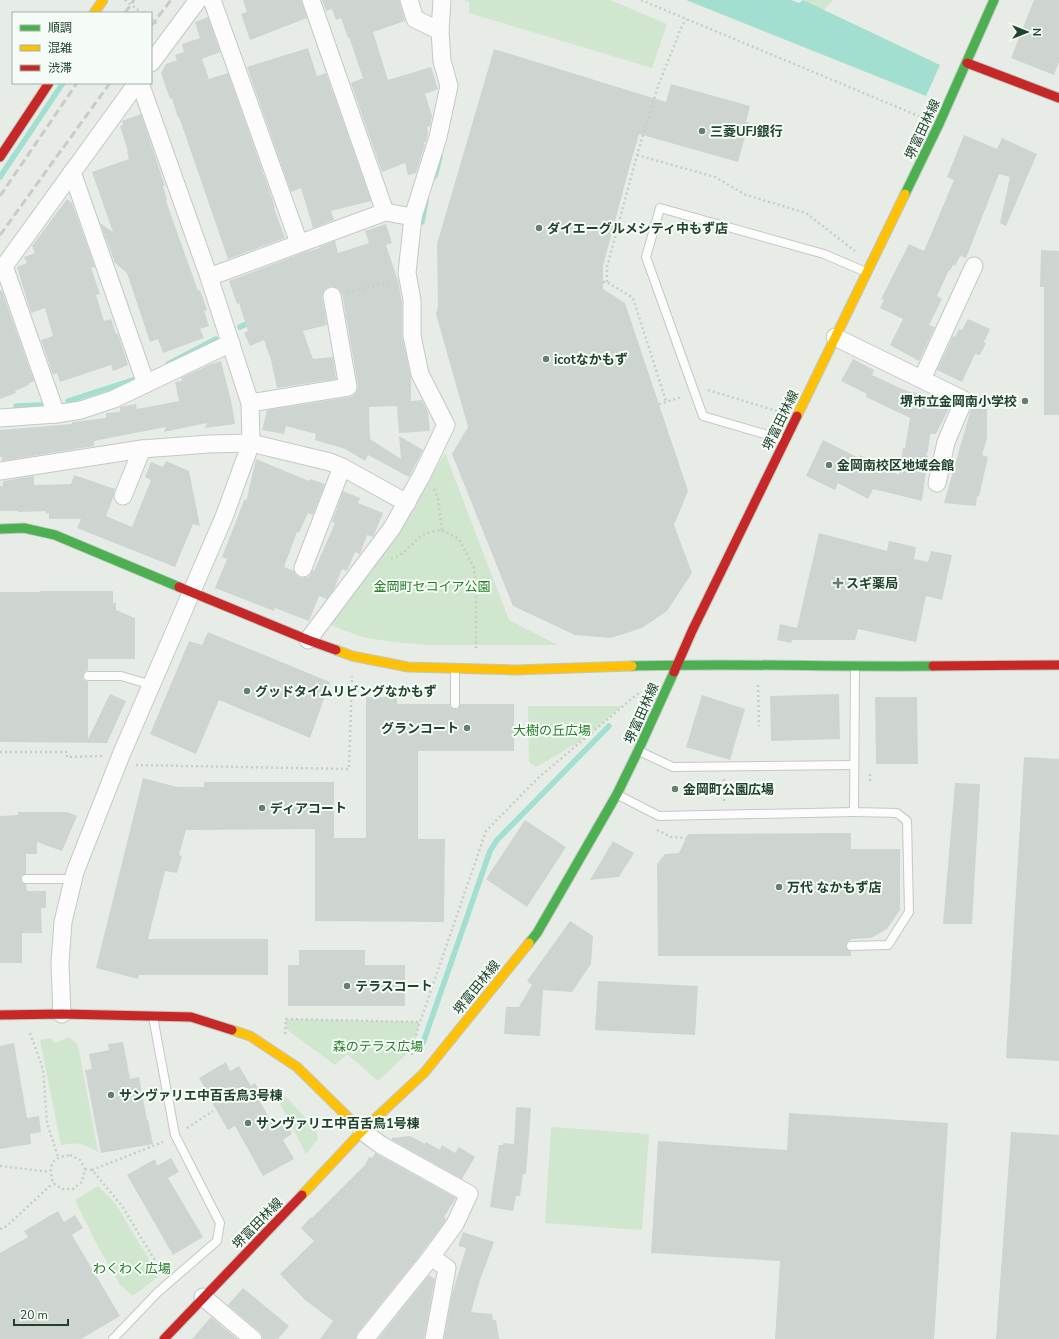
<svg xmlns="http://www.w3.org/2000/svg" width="1059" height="1339" font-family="'Nunito Sans','Noto Sans JP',sans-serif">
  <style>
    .green { fill: #d0e6ce }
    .water { fill: #a3dfd1 }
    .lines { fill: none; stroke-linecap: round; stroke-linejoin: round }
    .stream { stroke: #a3dfd1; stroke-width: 5.5 }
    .building { fill: #ced5d0 }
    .lane-casing { stroke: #c3c9c4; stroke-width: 10 }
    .street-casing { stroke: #c3c9c4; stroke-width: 19 }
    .fast-casing { stroke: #c0c8c2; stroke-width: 11 }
    .slow-casing { stroke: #c0c8c2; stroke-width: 11 }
    .jam-casing { stroke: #c0c8c2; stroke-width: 11 }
    .path { stroke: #c4cfc8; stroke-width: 2.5; stroke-dasharray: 2 3; stroke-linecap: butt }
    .lane { stroke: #fbfcfb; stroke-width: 8 }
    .street { stroke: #fbfcfb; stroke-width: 17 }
    .fast { stroke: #4caf50; stroke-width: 9 }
    .slow { stroke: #ffc107; stroke-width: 9 }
    .jam { stroke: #c62828; stroke-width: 9 }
    .rail { stroke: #c8ccc9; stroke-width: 3; stroke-dasharray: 8 4; stroke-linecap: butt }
    .poi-dot { fill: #667e6e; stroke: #f5fbf6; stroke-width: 1.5 }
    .labels { text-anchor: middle; stroke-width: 4; stroke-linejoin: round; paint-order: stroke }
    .street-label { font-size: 13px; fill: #20432d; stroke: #f5fbf6 }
    .poi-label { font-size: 13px; font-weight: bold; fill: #20432d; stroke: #f5fbf6; text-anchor: start }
    .park-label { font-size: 13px; fill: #267f27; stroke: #f5fbf6 }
  </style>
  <rect width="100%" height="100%" fill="#e7ece7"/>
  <g class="green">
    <path d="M464,0H610L667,24L652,68L469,13V2Z"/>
    <path d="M803,0H833L823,11Z"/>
    <path d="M445,453L509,620L558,645H428L392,642L362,637L328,624L401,529Z"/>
    <path d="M528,706H622L584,739L536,767L529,762Z"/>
    <path d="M286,1019L420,1022L412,1049L378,1081L347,1054L335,1065L286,1029Z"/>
    <path d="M69,1037L78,1045L98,1152C82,1143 79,1142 61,1145L40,1040L51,1038L55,1043Z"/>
    <path d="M278,1092L287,1098L316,1129L318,1139L306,1154L275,1094Z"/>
    <path d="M551,1127L649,1134L642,1230L545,1223Z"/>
    <path d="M98,1186L115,1203L159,1276L133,1296L120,1285L95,1241L75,1200Z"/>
  </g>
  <path class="water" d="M686,0H791L799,3L803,0L940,65L926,96Z"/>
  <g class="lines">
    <g class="stream">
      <path d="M435,176L440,157"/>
      <path d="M0,177L63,83"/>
      <path d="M422,222L426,201"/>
      <path d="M240,327L253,321"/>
      <path d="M168,364L216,339"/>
      <path d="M68,401L136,379"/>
      <path d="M16,406L42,405"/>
      <path d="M423,1043L490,851L497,840L609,726"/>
    </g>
  </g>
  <g class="building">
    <path d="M243,0H301L307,18L250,40L241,14L247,12Z"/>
    <path d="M322,0H399L405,21L373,32L388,80L431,67L438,89L425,94L432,116L430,126L427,127L428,134L426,142H424L425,145L416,173L408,175L405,163L382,172L351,83L363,78L349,37L348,38L341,18L336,20L332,9L326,11Z"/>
    <path d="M1034,0H1059V62L1054,75L1011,58Z"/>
    <path d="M208,17L220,52L202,59L209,79L228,73L272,198L275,208H274L285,238L228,259L179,117L178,118L172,98L170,99L161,73L166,64L177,60L175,55L184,52L182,44L200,38L195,22Z"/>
    <path d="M308,48L317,76L326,73L371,201L331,211L334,220L313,228L301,188L291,192L247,67Z"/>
    <path d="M494,49L666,102L671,84L750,106L746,122H749L738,162L639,134L630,165L603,266V289L625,303L688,491L674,525L692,573L667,611L642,628L611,638L575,635L513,606L452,454L468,427L436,314L438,307L437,244Z"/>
    <path d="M141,114L165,186H163L167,200L166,201L198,291L200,290L207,310L204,311L209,326L200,329L204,338L163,353L158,339L150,342L127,273L115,263L100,223L113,232L92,172L129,159L127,152L128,151L120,126L123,125L122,121Z"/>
    <path d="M964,135L997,149L1002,138L1037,154L1006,226L1000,223L1010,177L999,174L966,258L960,256L955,266L953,265L950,271L949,270L937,296L942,299L929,325L935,327L919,361L890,345L903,319L880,308L884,300L881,299L909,244L924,251L954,180L947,177Z"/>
    <path d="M67,199L72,203L95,267L91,268L100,294L96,295L104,321L111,319L116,334H118L128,365L113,371L111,365L60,382L57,373L53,375L41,340L53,336L45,308L31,313L17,267L27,263L24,257L35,253L32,246Z"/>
    <path d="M386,224L392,243L386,245L398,281L402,302V336L411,378V401L422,400L428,412L430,431L399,433L397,406L369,407L370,439L401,459L399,436L423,450L409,477L368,455L365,461L345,449L315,440L316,434L286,426L284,434L262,430L267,410L350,397L354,395L357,391L358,385L342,294L339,289L335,287L330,286L325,289L323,293L322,297L327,325L303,331L313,359L333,357L336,379L277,388L271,360L264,340L250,346L244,333L248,331L239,303L237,304L229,281L305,252L320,248L319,247L335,241L338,253L369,243L365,231Z"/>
    <path d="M1041,250L1059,251V415H1044V287H1040Z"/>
    <path d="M0,290L2,291L34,381L28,384L29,385L15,391L16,393L0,399Z"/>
    <path d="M968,319L990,329L984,342L986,343L980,355L975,354L962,382L937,370L953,336L955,337L959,329L962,330Z"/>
    <path d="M853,359L874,370L872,375L900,388L913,393L914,392L949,408L936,434H930L928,451L926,455L928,456L922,501L873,489L868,499L838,483L835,490L806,476L823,440L859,458L860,455L899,475L903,448H905L910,418L866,397L867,394L841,381Z"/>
    <path d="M221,361L232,405L235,424L205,428L207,423L164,432L166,427L94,441V446L2,461V457H0V430L72,424V422L106,418V413L120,412V407L136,404L137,409L179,401L175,382L182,381L181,378L211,364Z"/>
    <path d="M971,409H987V438L982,455L988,457L979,497L977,496L976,506L944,503Z"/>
    <path d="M256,459L309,481L310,479L325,484L313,515L308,513L299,533L297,532L284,567L294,571L296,575L299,577L304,578L309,577L313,570L314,571L335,523L332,522L343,491L360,498L358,503L383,513L374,535L373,537L367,535L360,554L355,552L347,571L342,569L334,589L327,599L319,596L309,621L275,608L274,611L215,588L227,559L222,557L245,498L246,502Z"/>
    <path d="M166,461L189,471L200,526L193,524L175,567L77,528L81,519H49V513L46,514V511L18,512V511H0V486H3V481L34,476V485L71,484L74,475L115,489L113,498L106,516L132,527L151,480L145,477L151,462L163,467Z"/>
    <path d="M819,533L887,551L889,541L916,547L914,559L928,562L931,551L952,555L942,600L926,596L916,642L858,629L855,640H792L791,643L777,640L780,624L797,628Z"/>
    <path d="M40,591H113V603H116V610L135,618V659H88V670L85,671L83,676V679L88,682V739L110,694L126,701L107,743L0,742V592H40Z"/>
    <path d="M208,632L330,682L310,738L219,700L196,754L150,734L189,641L202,645Z"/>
    <path d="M839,694L840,739L771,741L770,696Z"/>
    <path d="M702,695L745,709L730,760L686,747Z"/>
    <path d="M366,697H397V704H450V707L455,709H458L460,704H514V751H418V839H445L444,922L315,921V829L186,830L179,855L182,856L177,873L165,871L148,939H268V975H139L138,979L96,968L143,778L177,787H204V782H334V838H366Z"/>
    <path d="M875,697H917L918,764H876Z"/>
    <path d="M1024,757L1059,759V1061L1006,1058Z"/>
    <path d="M955,783L980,784L972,924H943Z"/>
    <path d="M18,812H67L77,816L62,851L37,842V854H26V874L21,876V881L26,884L27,891H46V908H41L42,933H22V963H0V816L18,815Z"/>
    <path d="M525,820L566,847L527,907L486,879Z"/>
    <path d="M851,833V849H900V910L887,929L871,938L851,939V940L848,942L846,947L847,949L851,951V956H658L657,864L665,854L679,853L688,834Z"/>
    <path d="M613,841L634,853L619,877L590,880Z"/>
    <path d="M570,921L593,936L591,964L572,992L543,990L540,1036L504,1034L506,1007H519L532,985L527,981Z"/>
    <path d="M299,950H365V965H405V1006H288V965H299Z"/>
    <path d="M598,981L698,986L695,1035L595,1030Z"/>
    <path d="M123,1042L130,1079L139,1077L147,1120H148L153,1144L101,1153L85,1070L92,1069L89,1054L109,1050L108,1044Z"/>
    <path d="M14,1043L27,1118L39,1116L41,1132L30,1134L31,1144L0,1149V1046Z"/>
    <path d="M226,1062L230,1071L239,1066L251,1086L255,1083L262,1096L258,1098L274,1126L284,1120L292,1134L283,1140L294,1159L263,1176L235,1126L228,1130L207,1094L208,1093L199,1078Z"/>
    <path d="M516,1107L531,1108L526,1174H523L520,1196H516L513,1211L490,1207L499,1145H503V1143L514,1144Z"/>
    <path d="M789,1113L948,1123L934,1339H775L780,1261L651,1253L658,1141L787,1150Z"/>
    <path d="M1011,1132L1059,1135V1339H996Z"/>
    <path d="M410,1136L425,1144L426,1142L440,1150L442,1145L455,1153L459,1147L475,1157L462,1179L392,1140V1138Z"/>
    <path d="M375,1153L456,1198L444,1217L446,1219L444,1223L416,1260L357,1333L355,1339H320L333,1321L305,1300L280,1274L314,1241L301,1228L311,1217L312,1218L365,1165L369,1157L372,1158Z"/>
    <path d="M171,1158L179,1172L168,1178L203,1237L173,1255L127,1175L155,1159L157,1166Z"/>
    <path d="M58,1211L64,1222L75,1215L83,1228L72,1235L120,1316L81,1339H0V1253L28,1237L24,1231Z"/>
    <path d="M463,1232L494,1242L480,1280L471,1312L492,1314L493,1320H496L499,1339H444L452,1294L466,1248L458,1246Z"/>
    <path d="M429,1275L435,1279L424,1339H378Z"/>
    <path d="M243,1288L289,1326L278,1339H263L262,1335L259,1331L228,1305Z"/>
    <path d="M211,1317L237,1339H192Z"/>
  </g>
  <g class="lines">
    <defs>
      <g id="lane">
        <path d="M785,440L703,416L646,257L660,208L824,254L866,272"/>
        <path d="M455,669V704"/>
        <path d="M88,676H121L152,685"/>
        <path d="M639,751L673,767L854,765"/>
        <path d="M618,795L659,816L854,812"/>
        <path d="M26,879H73"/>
        <path d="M851,946L888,945L909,912L907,821L897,813L854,812L855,667"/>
        <path d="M113,1339L158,1292L217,1241L220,1223L175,1135L153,1017"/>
      </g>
      <g id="street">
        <path d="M212,0L299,243"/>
        <path d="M311,0L385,212"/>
        <path d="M409,0L415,19L440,31"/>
        <path d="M151,63L198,0"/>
        <path d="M72,172L146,384"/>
        <path d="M4,266L56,414"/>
        <path d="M0,272L137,83"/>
        <path d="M209,277L385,212L413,217L438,137L449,86L442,61L440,31L442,0"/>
        <path d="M835,337L964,400L946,442L937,483"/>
        <path d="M922,379L974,266"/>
        <path d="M250,403L348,387L332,296"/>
        <path d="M0,418L56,414L81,410L114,399L231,343"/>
        <path d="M0,471L142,449L209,444L251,443L330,462L342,467L407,503"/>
        <path d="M123,496L142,449"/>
        <path d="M303,568L342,467"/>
        <path d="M308,640L392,528L422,475L446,425L420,374L412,336V300L407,273L413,217"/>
        <path d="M62,1014L60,963L63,922L75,872L121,755L224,517L251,443L250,403L209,277L140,83"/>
        <path d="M362,1131L381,1145L469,1194L455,1224L431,1257L365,1339"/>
        <path d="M431,1257L447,1268L434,1339"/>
        <path d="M203,1297L253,1339"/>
      </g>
      <g id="fast">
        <path d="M905,194L939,124L994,0"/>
        <path d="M0,529L24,528L55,535L179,587"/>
        <path d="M632,666C732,663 833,667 933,666"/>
        <path d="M529,943L537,933L617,794L638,751L674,672"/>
      </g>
      <g id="slow">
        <path d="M94,13L103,0"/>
        <path d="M797,416L905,194"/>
        <path d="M336,650L352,656L408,667L515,670L632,666"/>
        <path d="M232,1030L250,1036L297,1067L362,1131"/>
        <path d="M302,1195L362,1131L424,1073L529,943"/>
      </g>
      <g id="jam">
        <path d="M967,63L1059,98"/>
        <path d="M0,157L49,83"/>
        <path d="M179,587L308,640L336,650"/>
        <path d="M933,666L1059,665"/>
        <path d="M674,672L692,631L797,416"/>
        <path d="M0,1015L62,1014L191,1017L232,1030"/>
        <path d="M164,1339L302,1195"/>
      </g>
    </defs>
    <use href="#lane" class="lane-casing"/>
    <use href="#street" class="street-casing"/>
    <use href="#fast" class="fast-casing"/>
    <use href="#slow" class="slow-casing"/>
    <use href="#jam" class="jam-casing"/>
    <g class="path">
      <path d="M125,0L142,13"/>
      <path d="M641,0L921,117"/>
      <path d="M151,19L159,25"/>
      <path d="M637,155L715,177L746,195L806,213L855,251"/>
      <path d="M603,282H607L633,298L666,401"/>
      <path d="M607,282V267L637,155L658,86L682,26L686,19"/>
      <path d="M348,292L392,282"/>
      <path d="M708,390L777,411"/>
      <path d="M659,404L682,397"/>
      <path d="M434,489L438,498L442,530"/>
      <path d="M391,558C404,557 412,542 423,535C428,532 436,531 442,530L459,539L474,568L476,592V649"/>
      <path d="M758,685L759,726"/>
      <path d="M0,752H67V757L103,756"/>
      <path d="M136,765L349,769L352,676"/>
      <path d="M870,774V784"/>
      <path d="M724,779V802"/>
      <path d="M657,830L671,837L686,838"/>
      <path d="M30,1033L43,1069L47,1123L58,1157"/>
      <path d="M285,1034L286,1019L420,1022"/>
      <path d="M412,1055V1049L420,1022L486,831L538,778L641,691"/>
      <path d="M187,1128L213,1111"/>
      <path d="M70,1155L80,1160L85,1169L82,1182L73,1189H62L53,1183C48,1164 51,1158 70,1155Z"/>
      <path d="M0,1166L50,1172"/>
      <path d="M85,1169L92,1170L122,1206L162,1272"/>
      <path d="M92,1170L163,1142"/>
      <path d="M0,1229L7,1226L53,1183"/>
    </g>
    <use href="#lane" class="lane"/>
    <use href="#street" class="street"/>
    <use href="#fast" class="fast"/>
    <use href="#slow" class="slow"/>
    <use href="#jam" class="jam"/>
    <g class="rail">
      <path d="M125,13L134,0"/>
      <path d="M151,26L171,0"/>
      <path d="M0,196L77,83"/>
      <path d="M0,235L110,83"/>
    </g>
  </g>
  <g class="poi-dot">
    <circle cx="702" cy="131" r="4"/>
    <circle cx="539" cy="228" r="4"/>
    <circle cx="546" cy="359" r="4"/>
    <circle cx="1025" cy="401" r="4"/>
    <circle cx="829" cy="465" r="4"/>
    <path d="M836 577h4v4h4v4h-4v4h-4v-4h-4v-4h4z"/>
    <circle cx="247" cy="691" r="4"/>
    <circle cx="467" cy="728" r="4"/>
    <circle cx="675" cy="789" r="4"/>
    <circle cx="262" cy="808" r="4"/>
    <circle cx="779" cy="887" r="4"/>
    <circle cx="347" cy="986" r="4"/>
    <circle cx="111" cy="1095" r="4"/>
    <circle cx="248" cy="1123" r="4"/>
  </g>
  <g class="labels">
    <g class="street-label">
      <text transform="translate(922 129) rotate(-65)" y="5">堺富田林線</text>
      <text transform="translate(780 420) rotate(-64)" y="5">堺富田林線</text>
      <text transform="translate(641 713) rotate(-66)" y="5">堺富田林線</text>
      <text transform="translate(476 987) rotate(-51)" y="5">堺富田林線</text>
      <text transform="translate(257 1223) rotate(-46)" y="5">堺富田林線</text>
    </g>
    <g class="poi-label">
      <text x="710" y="136">三菱UFJ銀行</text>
      <text x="547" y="233">ダイエーグルメシティ中もず店</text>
      <text x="554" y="364">icotなかもず</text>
      <text x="1017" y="406" text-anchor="end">堺市立金岡南小学校</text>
      <text x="837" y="470">金岡南校区地域会館</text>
      <text x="846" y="588">スギ薬局</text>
      <text x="255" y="696">グッドタイムリビングなかもず</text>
      <text x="459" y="733" text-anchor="end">グランコート</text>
      <text x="683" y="794">金岡町公園広場</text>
      <text x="270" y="813">ディアコート</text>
      <text x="787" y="892">万代 なかもず店</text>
      <text x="355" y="991">テラスコート</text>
      <text x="119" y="1100">サンヴァリエ中百舌鳥3号棟</text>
      <text x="256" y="1128">サンヴァリエ中百舌鳥1号棟</text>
    </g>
    <g class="park-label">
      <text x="432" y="591">金岡町セコイア公園</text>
      <text x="552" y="735">大樹の丘広場</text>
      <text x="378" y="1051">森のテラス広場</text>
      <text x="132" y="1273">わくわく広場</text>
    </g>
  </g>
  <rect x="12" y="12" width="140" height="72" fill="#f5fbf6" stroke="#a0b1a6"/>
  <rect x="20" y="25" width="20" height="6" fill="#4caf50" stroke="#a0b1a6"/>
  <text x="48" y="32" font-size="12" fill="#20432d">順調</text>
  <rect x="20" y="45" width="20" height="6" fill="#ffc107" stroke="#a0b1a6"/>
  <text x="48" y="52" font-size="12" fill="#20432d">混雑</text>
  <rect x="20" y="65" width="20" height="6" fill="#c62828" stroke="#a0b1a6"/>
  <text x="48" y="72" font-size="12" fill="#20432d">渋滞</text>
  <g transform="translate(1027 32) rotate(90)" stroke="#f5fbf6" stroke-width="3" paint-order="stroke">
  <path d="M0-3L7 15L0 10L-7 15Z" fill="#20432d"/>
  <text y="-6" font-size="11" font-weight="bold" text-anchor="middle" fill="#20432d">N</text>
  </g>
  <path d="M14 1319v6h54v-6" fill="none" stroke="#20432d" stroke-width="2"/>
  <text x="20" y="1319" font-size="12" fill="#20432d" stroke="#f5fbf6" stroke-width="3" paint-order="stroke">20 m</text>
</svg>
